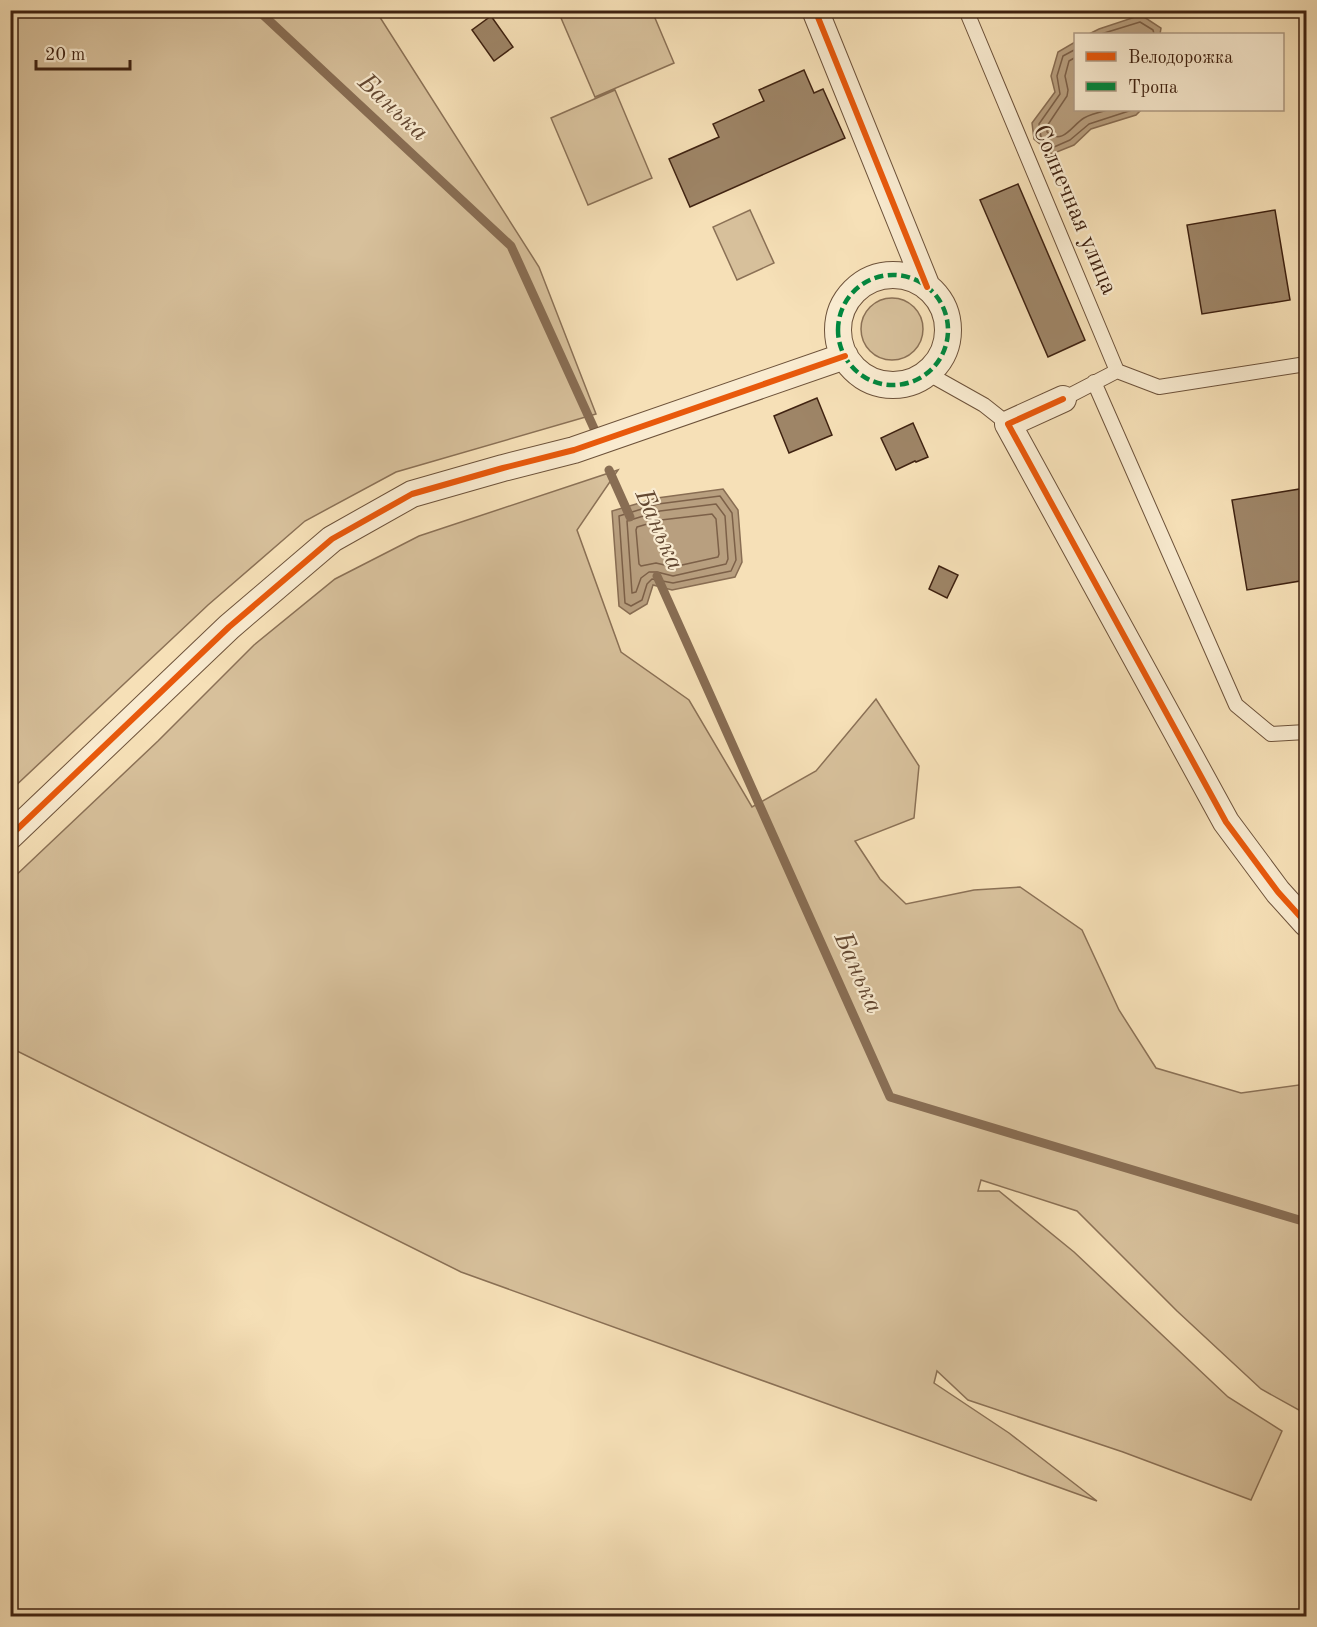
<svg xmlns="http://www.w3.org/2000/svg" width="1317" height="1627" viewBox="0 0 1317 1627" font-family="'Old Standard TT',serif">
<style>
.green{fill:#d7c09b;stroke:#8b7156;stroke-width:1.5}
.water{fill:#b89f7f;stroke:#886d53;stroke-width:1.5}
.lines{fill:none;stroke-linecap:round;stroke-linejoin:round}
.shore{stroke:#7c6048;stroke-width:1.5}
.stream{stroke:#886d53;stroke-width:9}
.building{fill:#9e8567;stroke:#3f2211;stroke-width:1.5}
.lane-casing{stroke:#6d523a;stroke-width:16}
.street-casing{stroke:#6d523a;stroke-width:28}
.lane{stroke:#f9ebd0;stroke-width:14}
.street{stroke:#f9ebd0;stroke-width:26}
.quiet{stroke:#00873e;stroke-width:4.5;stroke-dasharray:9 4.5;stroke-linecap:butt}
.cycleway-casing{stroke:#f9ebd0;stroke-width:10}
.cycleway{stroke:#e8590c;stroke-width:6}
.labels{text-anchor:middle;dominant-baseline:central;stroke-width:4.5;stroke-linejoin:round;paint-order:stroke}
.street-label{font-size:24px;fill:#3f2211;stroke:#f9ebd0}
.water-label{font-size:26px;font-style:italic;fill:#634832;stroke:#f9ebd0}
</style>
<rect width="100%" height="100%" fill="#f6e0b7"/>
<filter id="stains"><feTurbulence type="fractalNoise" baseFrequency=".00333" numOctaves="4"/><feColorMatrix values="0 0 0 0 .2 0 0 0 0 .09 0 0 0 0 .02 0 0 0 .5 -.17"/></filter>
<radialGradient id="worn" r=".72"><stop offset=".6" stop-color="#630" stop-opacity="0"/><stop offset="1" stop-color="#630" stop-opacity=".3"/></radialGradient>
<path class="green" d="M 11,10 L 376,11 L 539,267 L 596,414 L 396,472 L 305,521 L 208,605 L 11,790 Z
M 558,11 L 652,11 L 674,63 L 595,97 Z
M 615,90 L 652,178 L 588,205 L 551,118 Z
M 750,210 L 774,263 L 737,280 L 713,227 Z
M861 329a31 31 0 1 1 62 0a31 31 0 1 1-62 0Z
M 618,470 L 577,530 L 621,652 L 689,700 L 752,807 L 816,771 L 876,699 L 919,766 L 914,818 L 855,841 L 880,879 L 906,904 L 974,890 L 1020,887 L 1082,930 L 1119,1010 L 1156,1068 L 1241,1093 L 1306,1084 L 1306,1414 L 1261,1389 L 1177,1311 L 1077,1211 L 981,1180 L 978,1191 L 999,1191 L 1074,1252 L 1228,1397 L 1282,1431 L 1251,1500 L 1123,1452 L 968,1400 L 937,1371 L 934,1383 L 1009,1433 L 1097,1501 L 461,1272 L 11,1048 L 11,880 L 158,741 L 254,645 L 335,579 L 419,536 Z"/>
<path class="water" d="M 1141,15 L 1161,28 L 1160,34 L 1089,34 L 1099,29 Z
M 1075,42 L 1076,110 L 1141,110 L 1136,115 L 1091,129 L 1074,145 L 1052,154 L 1034,139 L 1032,123 L 1055,92 L 1051,76 L 1058,52 Z
M 723,489 L 738,510 L 742,562 L 735,577 L 672,590 L 653,585 L 647,604 L 630,614 L 619,606 L 612,511 L 657,498 Z"/>
<g class="lines">
<path class="shore" d="M 1101,34 L 1140,22 L 1153,30 L 1154,34
M 1076,49 L 1063,56 L 1057,76 L 1060,94 L 1039,124 L 1041,137 L 1052,146 L 1054,147 L 1070,140 L 1089,124 L 1132,110
M 1076,57 L 1069,61 L 1065,76 L 1068,90 L 1067,96 L 1047,126 L 1047,132 C 1063,146 1072,125 1084,118 C 1091,114 1100,112 1108,110
M 720,496 L 732,513 L 736,560 L 731,571 L 673,583 L 652,579 L 647,584 L 642,600 L 631,606 L 625,603 L 619,516 L 658,504 Z
M 716,504 L 725,516 L 728,559 L 726,564 L 673,576 L 657,572 L 649,572 L 641,578 L 636,592 L 632,593 L 627,521 L 660,511 Z
M 712,514 L 716,519 L 719,554 L 718,557 L 673,567 L 656,563 L 641,566 L 639,564 L 636,530 L 637,527 L 661,520 Z"/>
<path class="stream" d="M 251,10 L 261,13 L 511,246 L 597,435
M 609,470 L 630,517
M 657,576 L 890,1097 L 1306,1222"/>
</g>
<path class="building" d="M 491,16 L 513,47 L 494,61 L 472,30 Z
M 804,70 L 814,93 L 823,89 L 845,138 L 690,207 L 669,159 L 719,137 L 713,124 L 764,101 L 759,90 Z
M 1018,184 L 1085,340 L 1048,357 L 980,200 Z
M 1275,210 L 1290,300 L 1202,314 L 1187,225 Z
M 817,398 L 832,435 L 789,453 L 774,416 Z
M 913,423 L 928,457 L 916,462 L 915,461 L 896,470 L 881,438 Z
M 1306,488 L 1306,580 L 1247,590 L 1232,500 Z
M 939,566 L 958,575 L 947,598 L 929,589 Z"/>
<g class="lines">
<defs>
<path id="lane" d="M 966,10 L 1117,371 L 1063,399
M 1117,371 L 1159,387 L 1306,364
M 927,373 L 984,405 L 1008,424
M 1094,382 L 1236,705 L 1271,734 L 1306,732"/>
<path id="street" d="M 815,10 L 927,287
M838 330a55 55 0 1 1 110 0a55 55 0 1 1-110 0Z
M 1063,399 L 1008,424 L 1226,822 L 1278,892 L 1306,923
M 10,836 L 229,627 L 332,539 L 412,494 L 503,468 L 574,450 L 845,356"/>
</defs>
<use href="#lane" class="lane-casing"/>
<use href="#street" class="street-casing"/>
<use href="#lane" class="lane"/>
<use href="#street" class="street"/>
<path class="quiet" d="M838 330a55 55 0 1 1 110 0a55 55 0 1 1-110 0Z"/>
<defs>
<path id="cycleway" d="M 815,10 L 927,287
M 1063,399 L 1008,424 L 1226,822 L 1278,892 L 1306,923
M 10,836 L 229,627 L 332,539 L 412,494 L 503,468 L 574,450 L 845,356"/>
</defs>
<use href="#cycleway" class="cycleway-casing"/>
<use href="#cycleway" class="cycleway"/>
</g>
<g class="labels">
<g class="street-label">
<text transform="translate(1074 210) rotate(67)">Солнечная улица</text>
</g>
<g class="water-label">
<text transform="translate(393 108) rotate(43)">Банька</text>
<text transform="translate(659 530) rotate(66)">Банька</text>
<text transform="translate(858 973) rotate(66)">Банька</text>
</g>
</g>
<rect width="1317" height="1627" fill="none" stroke="#f6e0b7" stroke-width="36"/>
<rect x="12" y="12" width="1293" height="1603" fill="none" stroke="#3f2211" stroke-width="3"/>
<rect x="18" y="18" width="1281" height="1591" fill="none" stroke="#3f2211" stroke-width="1.5"/>
<rect x="1074" y="33" width="210" height="78" fill="#f9ebd0" stroke="#af9b84" stroke-width="1.5"/>
<rect x="1086" y="52" width="30" height="9" fill="#e8590c" stroke="#af9b84" stroke-width="1.5"/>
<text x="1128" y="63" font-size="18" fill="#3f2211">Велодорожка</text>
<rect x="1086" y="82" width="30" height="9" fill="#00873e" stroke="#af9b84" stroke-width="1.5"/>
<text x="1128" y="93" font-size="18" fill="#3f2211">Тропа</text>
<path d="M36 60v9h94v-9" fill="none" stroke="#3f2211" stroke-width="3"/>
<text x="45" y="60" font-size="18" fill="#3f2211" stroke="#f9ebd0" stroke-width="4.5" paint-order="stroke">20 m</text>
<rect width="100%" height="100%" filter="url(#stains)"/>
<rect width="100%" height="100%" fill="url(#worn)"/>
</svg>
